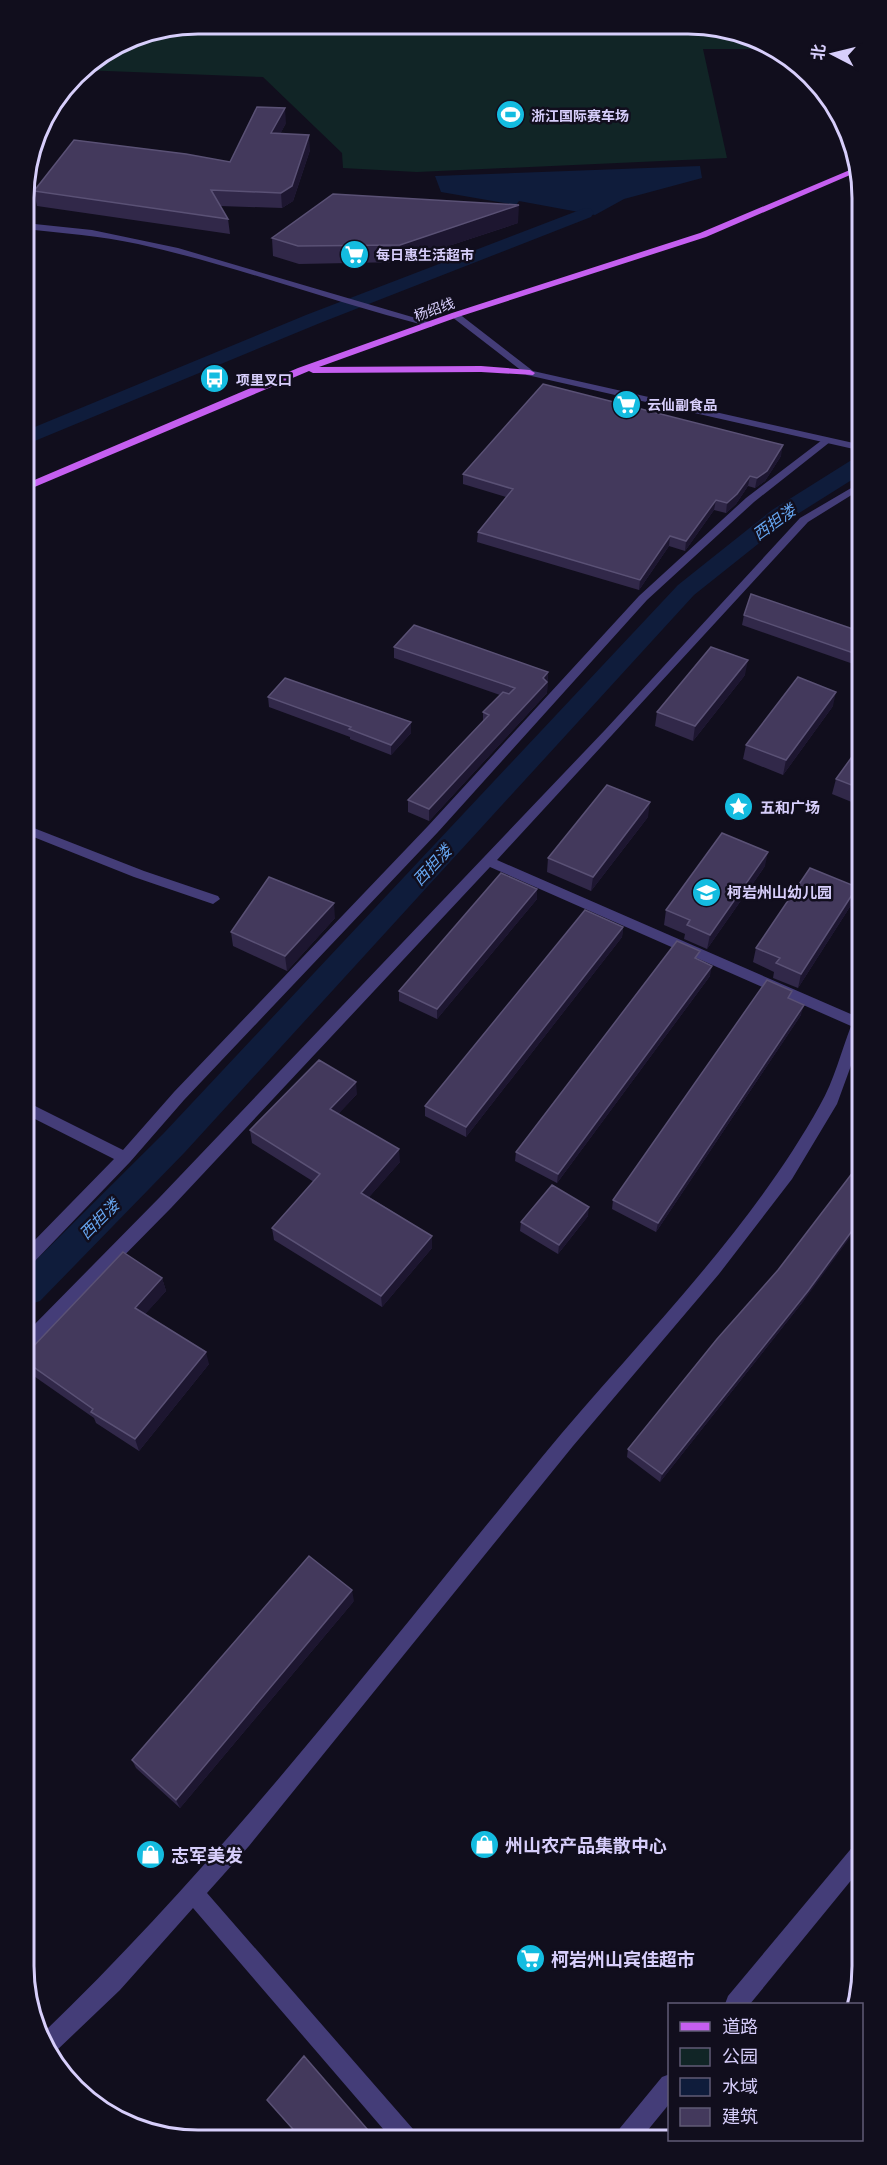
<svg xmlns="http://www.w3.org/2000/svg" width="887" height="2165" viewBox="0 0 887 2165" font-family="'Titillium Web','Noto Sans SC',sans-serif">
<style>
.green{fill:#112526}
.water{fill:#0f1c3b}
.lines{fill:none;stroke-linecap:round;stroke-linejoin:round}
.canal{fill:#0f1c3b;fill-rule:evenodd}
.minor{fill:#443d78;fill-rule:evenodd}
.tertiary{fill:#443d78;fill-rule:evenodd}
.primary{fill:#c55ff0;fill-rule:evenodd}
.wall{fill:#312849}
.shaded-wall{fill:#1d1630}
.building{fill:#43395c;stroke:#5a5175;stroke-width:1.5}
.labels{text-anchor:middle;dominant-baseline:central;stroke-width:5;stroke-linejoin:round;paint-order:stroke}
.far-poi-label{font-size:14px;font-weight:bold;fill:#d7cefb;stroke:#110e1d;text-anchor:start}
.far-street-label{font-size:14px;fill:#d7cefb;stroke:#110e1d}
.poi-label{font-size:15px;font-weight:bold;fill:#d7cefb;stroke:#110e1d;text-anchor:start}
.water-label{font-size:16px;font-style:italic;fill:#66a6f1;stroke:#110e1d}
.near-poi-label{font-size:18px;font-weight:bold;fill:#d7cefb;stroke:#110e1d;text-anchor:start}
.rim{fill:none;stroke:#d7cefb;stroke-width:3}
</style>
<rect width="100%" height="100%" fill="#110e1d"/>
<path class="green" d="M 198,24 L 723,27 L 766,49 L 703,49 L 727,158 L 417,172 L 343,168 L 342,153 L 263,77 L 81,70 L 132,37 Z"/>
<path class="water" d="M 700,166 L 702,178 L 624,199 L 595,215 L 519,201 L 516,205 L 441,192 L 435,176 Z"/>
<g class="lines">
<path class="canal" d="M 585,208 L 591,209 L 594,213 L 591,217 L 320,323 L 25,445 L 25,431 L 306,315 Z
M 858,459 L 858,476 L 788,520 L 694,595 L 185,1152 L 40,1301 L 28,1305 L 28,1268 L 163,1134 L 678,585 L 772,510 L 850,461 Z"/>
<path class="minor" d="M 25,223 L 92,230 L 178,248 L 436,324 L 431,327 C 332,302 237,266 138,244 C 100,236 63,233 25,229 Z
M 826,437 L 831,440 L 830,442 L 754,502 L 647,600 L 438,832 L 184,1100 L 130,1162 L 34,1262 L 28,1264 L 28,1247 L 114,1159 L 27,1115 L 27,1102 L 123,1150 L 174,1092 L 428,826 L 639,596 L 746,498 Z
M 858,484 L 858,491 L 808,522 L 497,860 L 853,1015 L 860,1011 L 860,1041 L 837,1104 L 792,1179 L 719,1274 L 573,1446 L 249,1846 L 207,1893 L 413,2129 L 416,2137 L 390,2137 L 193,1908 L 120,1990 L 55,2052 L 43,2033 C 226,1857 381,1653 542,1457 C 636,1343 748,1235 820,1105 C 834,1081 841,1052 851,1026 L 490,867 L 171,1208 L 34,1347 L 28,1349 L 28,1331 L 159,1198 L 605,730 L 800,518 Z
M 26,825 L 144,871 L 218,896 L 220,899 L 213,904 L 134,877 L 26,834 Z
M 862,1841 L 862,1867 L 750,2004 L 725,2004 L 728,1996 L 855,1844 Z
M 670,2074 L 670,2103 L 643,2136 L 617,2136 L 620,2128 L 662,2077 Z"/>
<path class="tertiary" d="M 452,313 L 458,313 L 533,371 L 858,444 L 858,450 L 527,375 L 452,317 Z"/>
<path class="primary" d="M 857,167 L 857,172 L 706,237 L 458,317 L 319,367 L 481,366 L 530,370 L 535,373 L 533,375 L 481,372 L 313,373 L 309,371 L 25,491 L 25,484 L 298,368 L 452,313 L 700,233 Z"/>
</g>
<path class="wall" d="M 286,123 L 280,134 L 310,150 L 293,201 L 282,208 L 220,206 L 228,219 L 230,234 L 37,206 L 34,191 L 230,162 Z
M 518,223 L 400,262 L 299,264 L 273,256 L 272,238 Z
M 781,456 L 765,481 L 755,488 L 748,486 L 736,504 L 726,513 L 714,510 L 685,551 L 669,546 L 639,590 L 477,542 L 478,532 L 506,497 L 463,484 L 463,474 Z
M 744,615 L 859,631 L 859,666 L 742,625 Z
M 394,647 L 548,672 L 547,693 L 429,821 L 408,812 L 408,800 L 483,721 L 483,712 L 500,695 L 394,658 Z
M 745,675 L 693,741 L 655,726 L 657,712 Z
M 268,697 L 411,722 L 411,733 L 391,755 L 350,739 L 350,737 L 269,707 Z
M 833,706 L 783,775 L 743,759 L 746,745 Z
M 859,747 L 859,805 L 832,794 L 836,779 Z
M 648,817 L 591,891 L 547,872 L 548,858 Z
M 765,866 L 707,949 L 684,939 L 685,934 L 664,925 L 666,910 Z
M 537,889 L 537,899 L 437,1019 L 399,1001 L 399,991 Z
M 853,902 L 798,988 L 773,978 L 774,972 L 753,962 L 756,948 Z
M 335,918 L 287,971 L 233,946 L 231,932 Z
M 623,927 L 622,937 L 466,1137 L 425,1116 L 425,1106 Z
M 699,960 L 710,976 L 557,1183 L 515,1161 L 516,1152 Z
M 790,999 L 801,1015 L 656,1232 L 612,1209 L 613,1200 Z
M 357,1094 L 338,1114 L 400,1162 L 369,1197 L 432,1236 L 432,1248 L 382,1307 L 274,1240 L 272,1228 L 314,1182 L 252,1143 L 250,1130 Z
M 588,1216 L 558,1254 L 520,1231 L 521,1222 Z
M 162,1278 L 166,1291 L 145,1314 L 209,1364 L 139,1451 L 96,1423 L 94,1418 L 28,1372 L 28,1352 Z
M 805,1299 L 660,1482 L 627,1457 L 628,1449 Z
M 354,1601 L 180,1808 L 136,1768 L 132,1760 Z"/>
<path class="shaded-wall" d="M 285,108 L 286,123 L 273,148 L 271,133 Z
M 309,135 L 310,150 L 293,201 L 282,208 L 281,193 Z
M 519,205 L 518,223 L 400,262 L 400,245 Z
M 783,445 L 781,456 L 765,481 L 755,488 L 757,478 Z
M 750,476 L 748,486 L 736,504 L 726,513 L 727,503 Z
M 716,500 L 714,510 L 685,551 L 686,541 Z
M 670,536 L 669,546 L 639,590 L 640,580 Z
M 748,660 L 745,675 L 693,741 L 695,726 Z
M 548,672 L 547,693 L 429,821 L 429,809 Z
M 836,692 L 833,706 L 783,775 L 786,760 Z
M 411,722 L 411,733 L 391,755 L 391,745 Z
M 650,802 L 648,817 L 591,891 L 593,877 Z
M 768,852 L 765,866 L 707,949 L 710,935 Z
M 857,887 L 853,902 L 798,988 L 801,974 Z
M 537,889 L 537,899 L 437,1019 L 437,1009 Z
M 334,903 L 335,918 L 287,971 L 285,956 Z
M 623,927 L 622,937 L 466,1137 L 466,1127 Z
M 712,966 L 710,976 L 557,1183 L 558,1174 Z
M 804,1005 L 801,1015 L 656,1232 L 658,1223 Z
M 356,1082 L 357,1094 L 331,1122 L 330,1109 Z
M 399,1149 L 400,1162 L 362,1205 L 361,1193 Z
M 589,1207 L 588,1216 L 558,1254 L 559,1245 Z
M 860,1220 L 860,1224 L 805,1299 L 660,1482 L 662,1474 Z
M 432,1236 L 432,1248 L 382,1307 L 381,1296 Z
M 162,1278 L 166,1291 L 139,1321 L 135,1308 Z
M 206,1352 L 209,1364 L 139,1451 L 135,1439 Z
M 352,1590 L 354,1601 L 180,1808 L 176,1800 Z"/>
<path class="building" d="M 257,107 L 285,108 L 271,133 L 309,135 L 292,186 L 281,193 L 211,190 L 228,219 L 34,191 L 74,140 L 186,154 L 230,162 Z
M 333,194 L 519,205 L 400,245 L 298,246 L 272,238 Z
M 543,384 L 783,445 L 767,471 L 757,478 L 750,476 L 737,494 L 727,503 L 716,500 L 686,541 L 670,536 L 640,580 L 478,532 L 513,489 L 463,474 Z
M 751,594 L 859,631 L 859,655 L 744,615 Z
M 414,625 L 548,672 L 543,678 L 547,682 L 429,809 L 408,800 L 489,715 L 483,712 L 503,692 L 509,694 L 515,688 L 394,647 Z
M 711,647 L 748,660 L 695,726 L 657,712 Z
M 798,677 L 836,692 L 786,760 L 746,745 Z
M 285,678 L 411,722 L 391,745 L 349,729 L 351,727 L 268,697 Z
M 859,747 L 859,788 L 836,779 Z
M 607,785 L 650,802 L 593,877 L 548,858 Z
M 722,833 L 768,852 L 710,935 L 687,925 L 690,920 L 666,910 Z
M 810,868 L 857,887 L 801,974 L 776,963 L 780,958 L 756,948 Z
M 501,873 L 537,889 L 437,1009 L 399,991 Z
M 269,877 L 334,903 L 285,956 L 231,932 Z
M 585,910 L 623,927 L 466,1127 L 425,1106 Z
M 677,941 L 700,951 L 695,958 L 712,966 L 558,1174 L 516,1152 Z
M 767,980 L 792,991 L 788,998 L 804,1005 L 658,1223 L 613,1200 Z
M 319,1060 L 356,1082 L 330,1109 L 399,1149 L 361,1193 L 432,1236 L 381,1296 L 272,1228 L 320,1174 L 250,1130 Z
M 860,1163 L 860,1220 L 808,1291 L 662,1474 L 628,1449 L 717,1339 L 778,1270 Z
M 552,1185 L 589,1207 L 559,1245 L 521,1222 Z
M 123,1252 L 162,1278 L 135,1308 L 206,1352 L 135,1439 L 91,1412 L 93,1409 L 28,1363 L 28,1352 Z
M 309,1556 L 352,1590 L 176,1800 L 132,1760 Z
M 304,2056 L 374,2137 L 300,2137 L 267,2100 Z"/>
<defs>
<symbol id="stadium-disc" viewBox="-11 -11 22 22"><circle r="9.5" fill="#14bce0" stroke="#110e1d"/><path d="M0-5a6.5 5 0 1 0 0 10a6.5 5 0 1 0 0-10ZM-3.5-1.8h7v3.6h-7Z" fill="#fff"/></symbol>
<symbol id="supermarket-disc" viewBox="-11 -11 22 22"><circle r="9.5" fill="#14bce0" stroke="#110e1d"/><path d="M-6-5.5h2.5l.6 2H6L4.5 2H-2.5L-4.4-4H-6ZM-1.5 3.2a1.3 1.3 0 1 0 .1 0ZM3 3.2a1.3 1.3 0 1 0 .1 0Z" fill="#fff"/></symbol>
<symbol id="bus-disc" viewBox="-11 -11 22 22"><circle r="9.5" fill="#14bce0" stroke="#110e1d"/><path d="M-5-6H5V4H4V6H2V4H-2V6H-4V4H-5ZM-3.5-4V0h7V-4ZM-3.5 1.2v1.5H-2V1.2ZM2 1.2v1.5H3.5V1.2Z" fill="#fff"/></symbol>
<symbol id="sight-disc" viewBox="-11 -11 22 22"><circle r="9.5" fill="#14bce0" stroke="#110e1d"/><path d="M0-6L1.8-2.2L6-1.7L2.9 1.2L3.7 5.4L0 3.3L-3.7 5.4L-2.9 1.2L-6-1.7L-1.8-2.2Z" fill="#fff"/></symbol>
<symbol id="school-disc" viewBox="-11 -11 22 22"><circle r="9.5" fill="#14bce0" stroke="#110e1d"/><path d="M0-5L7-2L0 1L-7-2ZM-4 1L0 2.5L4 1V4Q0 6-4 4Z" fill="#fff"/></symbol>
<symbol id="shop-disc" viewBox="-11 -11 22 22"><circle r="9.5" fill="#14bce0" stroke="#110e1d"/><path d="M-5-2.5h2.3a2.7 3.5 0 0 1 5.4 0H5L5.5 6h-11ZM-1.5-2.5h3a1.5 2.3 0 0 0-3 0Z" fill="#fff"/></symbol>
</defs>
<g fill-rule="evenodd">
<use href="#stadium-disc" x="494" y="98" width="33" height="33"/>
<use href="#supermarket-disc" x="338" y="238" width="33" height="33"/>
<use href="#bus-disc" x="198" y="362" width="33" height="33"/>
<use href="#supermarket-disc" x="610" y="388" width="33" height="33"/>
<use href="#sight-disc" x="722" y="790" width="33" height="33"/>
<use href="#school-disc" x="690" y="876" width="33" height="33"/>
<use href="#shop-disc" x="468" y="1828" width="33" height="33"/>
<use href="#shop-disc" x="134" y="1838" width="33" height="33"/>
<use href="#supermarket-disc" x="514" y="1942" width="33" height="33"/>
</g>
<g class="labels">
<g class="far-poi-label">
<text x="531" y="115">浙江国际赛车场</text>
<text x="376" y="254">每日惠生活超市</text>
<text x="236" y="379">项里叉口</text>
<text x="647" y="404">云仙副食品</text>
</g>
<g class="far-street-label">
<text transform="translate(434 309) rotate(-20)">杨绍线</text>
</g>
<g class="poi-label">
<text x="760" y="807">五和广场</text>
<text x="727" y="892">柯岩州山幼儿园</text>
</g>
<g class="water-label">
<text transform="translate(774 522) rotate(-36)">西担溇</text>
<text transform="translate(432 865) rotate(-47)">西担溇</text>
<text transform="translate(99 1219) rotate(-45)">西担溇</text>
</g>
<g class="near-poi-label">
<text x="505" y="1845">州山农产品集散中心</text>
<text x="171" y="1855">志军美发</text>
<text x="551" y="1959">柯岩州山宾佳超市</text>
</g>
</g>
<path d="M0 0H887V2165H0ZM198 34H688A164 164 0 0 1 852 198V1966A164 164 0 0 1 688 2130H198A164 164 0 0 1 34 1966V198A164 164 0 0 1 198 34Z" fill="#110e1d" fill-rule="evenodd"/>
<path class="rim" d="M198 34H688A164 164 0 0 1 852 198V1966A164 164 0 0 1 688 2130H198A164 164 0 0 1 34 1966V198A164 164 0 0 1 198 34Z"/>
<rect x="668" y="2003" width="195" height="138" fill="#110e1d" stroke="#605b76" stroke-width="1.5"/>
<rect x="680" y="2022" width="30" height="9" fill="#c55ff0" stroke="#605b76" stroke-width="1.5"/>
<text x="722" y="2033" font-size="18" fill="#d7cefb">道路</text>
<rect x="680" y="2048" width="30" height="18" fill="#112526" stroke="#605b76" stroke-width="1.5"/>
<text x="722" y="2063" font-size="18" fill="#d7cefb">公园</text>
<rect x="680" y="2078" width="30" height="18" fill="#0f1c3b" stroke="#605b76" stroke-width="1.5"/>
<text x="722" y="2093" font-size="18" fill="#d7cefb">水域</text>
<rect x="680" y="2108" width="30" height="18" fill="#43395c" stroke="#605b76" stroke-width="1.5"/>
<text x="722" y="2123" font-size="18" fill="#d7cefb">建筑</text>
<g transform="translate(833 54) rotate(277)" stroke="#110e1d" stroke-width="4.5" paint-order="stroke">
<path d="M0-4.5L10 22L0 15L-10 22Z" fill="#d7cefb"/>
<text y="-9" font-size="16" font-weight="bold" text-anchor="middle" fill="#d7cefb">北</text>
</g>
</svg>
